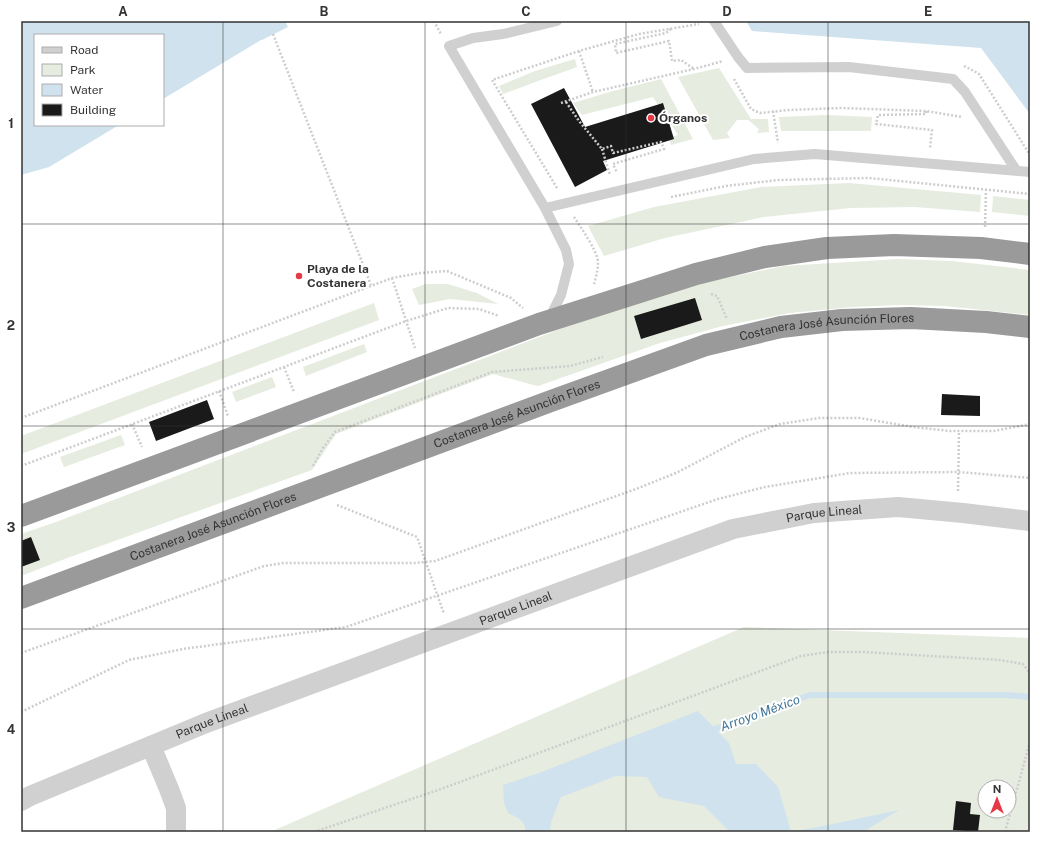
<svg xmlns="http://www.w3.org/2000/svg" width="1051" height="853" viewBox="0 0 1051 853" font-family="'Public Sans',sans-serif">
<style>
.green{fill:#e6ecdf;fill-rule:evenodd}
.water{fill:#cfe2ee}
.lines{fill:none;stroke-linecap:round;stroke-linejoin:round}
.stream{stroke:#cfe2ee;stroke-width:6}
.building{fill:#1a1a1a}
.path{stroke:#cdcdcd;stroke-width:2.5;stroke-dasharray:2 2;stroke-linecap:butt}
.lane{stroke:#d0d0d0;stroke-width:10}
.street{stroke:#d0d0d0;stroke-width:20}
.highway{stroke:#9a9a9a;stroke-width:22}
.grid{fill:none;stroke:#333;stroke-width:1;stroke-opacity:0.55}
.poi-dot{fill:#e63946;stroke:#fff;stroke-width:1.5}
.labels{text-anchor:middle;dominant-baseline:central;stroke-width:4;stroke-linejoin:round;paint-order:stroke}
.poi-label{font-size:12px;font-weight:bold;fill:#333;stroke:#fff;text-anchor:start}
.street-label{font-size:12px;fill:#333;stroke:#fff}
.water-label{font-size:13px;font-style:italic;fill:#3f7597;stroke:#fff}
.neatline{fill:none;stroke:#333;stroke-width:1.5}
.grid-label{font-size:13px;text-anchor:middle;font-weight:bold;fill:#333}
</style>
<rect width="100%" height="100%" fill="#fff"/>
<path class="green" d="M 575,59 L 577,67 L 538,81 L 503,94 L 499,86 L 535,71 Z
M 719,68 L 751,119 L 768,119 L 769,132 L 757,133 L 759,129 L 748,120 L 737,120 L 727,133 L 730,138 L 713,140 L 678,77 Z
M 661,79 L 693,139 L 671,145 L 669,138 L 678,135 L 653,97 L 582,115 L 573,103 L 613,91 Z
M 826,115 L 872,117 L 871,131 L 781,131 L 779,117 Z
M 849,183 L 981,195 L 980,212 L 915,207 L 850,208 L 764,217 L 665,238 L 604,256 L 588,226 L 654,207 L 761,187 Z
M 993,196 L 1030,200 L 1030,216 L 992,212 Z
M 898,259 L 952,261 L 1030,270 L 1030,315 L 945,306 L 900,305 L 853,307 L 790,313 L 723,326 L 660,343 L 541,385 L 537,386 L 493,374 L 336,434 L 312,470 L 70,557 L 21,576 L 21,534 L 56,522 L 563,328 L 645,300 L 706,282 L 784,266 Z
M 426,284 L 448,284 L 477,293 L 498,304 L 450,299 L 419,305 L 412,289 Z
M 374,303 L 379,320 L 21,454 L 21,436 Z
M 364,344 L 367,352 L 306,376 L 303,367 Z
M 272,377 L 276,387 L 236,402 L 232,392 Z
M 121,435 L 125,445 L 64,467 L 60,457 Z
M 744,627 L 1030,638 L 1030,832 L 270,832 ZM 985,787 L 1009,787 L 1009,811 L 985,811 Z"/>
<path class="water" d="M 21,21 L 285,21 L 288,27 L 262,40 L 261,40 L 163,99 L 163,35 L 35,35 L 35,125 L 119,125 L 49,167 L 21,175 Z
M 746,21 L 1030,21 L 1030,114 L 981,48 L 752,31 Z
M 698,711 L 729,743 L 736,764 L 756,764 L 778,787 L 791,832 L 828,825 L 899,810 L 863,832 L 730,832 L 704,806 L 659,797 L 647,777 L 616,776 L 561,797 L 551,822 L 550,832 L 525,832 C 527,821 517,817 508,813 L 504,803 L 503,785 L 539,773 Z"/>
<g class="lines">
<path class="stream" d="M 709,731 L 810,695 L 1006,695 L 1030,697"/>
</g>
<path class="building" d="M 564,88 L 585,127 L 663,103 L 674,139 L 603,161 L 607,170 L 575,187 L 531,104 Z
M 695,298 L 702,320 L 641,339 L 634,316 Z
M 942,394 L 980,396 L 980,416 L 941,415 Z
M 207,400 L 214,419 L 156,441 L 149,422 Z
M 31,537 L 40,560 L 21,567 L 21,541 Z
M 956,801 L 971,803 L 970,814 L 980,815 L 978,832 L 953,830 Z"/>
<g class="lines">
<path class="path" d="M 434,21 L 441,34
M 671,29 L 666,33 L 615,44 L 616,53 L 669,41 L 672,61 L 681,60 L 694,69
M 273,34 L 371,285
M 579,51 L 593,92
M 964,66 L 972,70 L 979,74 L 1030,155
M 734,79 L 751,109 L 760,113 L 789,110 L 841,108 L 926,111 L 962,117
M 566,102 L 579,121 L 602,149 L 611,146 L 613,153 L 661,142 L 664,149 L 613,164 L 617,173
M 561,103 L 593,92 L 694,69 L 723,61
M 773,111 L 778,143
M 926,111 L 926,114 L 878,115 L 876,124 L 932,130 L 930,148
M 602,149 L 610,175
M 557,188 L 492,80 L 579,51 L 639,34 L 699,24
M 671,197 L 726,186 L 778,180 L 869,178 L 1030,194
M 574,217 C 580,226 598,252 598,262 C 598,270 596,277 594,284
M 985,227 L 986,190
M 392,278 L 415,348
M 711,294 L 717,296 L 727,319
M 284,367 L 294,392
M 219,391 L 228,416
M 21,418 L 392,278 L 420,273 L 447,271 L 511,298 L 523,308
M 132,424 L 142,447
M 21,466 L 406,321 L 448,308 L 479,309 L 499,316
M 313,466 L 323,448 L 335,432 L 492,372 L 570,366 L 603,357
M 958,491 L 959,431
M 337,505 L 417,537 L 444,614
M 21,653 L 264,566 L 284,563 L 415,563 L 435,561 L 636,489 L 676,473 L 745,437 L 780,424 L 819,418 L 860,418 L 913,427 L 950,431 L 994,431 L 1030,424
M 21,712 L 129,660 L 183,649 L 346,627 L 718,499 L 765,487 L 850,473 L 958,472 L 1030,478
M 314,832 L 441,789 L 801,656 L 828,652 L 863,652 L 1000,660 L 1023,664 L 1030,673
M 1005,832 L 1030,742"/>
<path class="lane" d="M 714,21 L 738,57 L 747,68 L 849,67 L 953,79 L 965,92 L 1016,170
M 545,208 L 754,159 L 815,154 L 1030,172
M 549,319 L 561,295 L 569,264 L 566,250 L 545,208 L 449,46 L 473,38 L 503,34 L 557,21"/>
<g class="street">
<path d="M 151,746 L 169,789 L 176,808 L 176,832"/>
<path id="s1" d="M 21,801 L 30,796 L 206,723 L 525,605 L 733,529 L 814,513 L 898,507 L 963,513 L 1030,521"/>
</g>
<g class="highway">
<path d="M 21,516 L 539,324 L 696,274 L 765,257 L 827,248 L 894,245 L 981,248 L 1030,254"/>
<path id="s2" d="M 21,598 L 551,401 L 706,345 L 781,327 L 842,320 L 911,318 L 986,322 L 1030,327"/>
</g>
</g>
<path class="grid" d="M 223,21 L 223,832M 425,21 L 425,832M 626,21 L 626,832M 828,21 L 828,832M 21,224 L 1030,224M 21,426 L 1030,426M 21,629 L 1030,629"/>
<g class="poi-dot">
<circle cx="651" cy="118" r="4"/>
<circle cx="299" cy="276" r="4"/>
</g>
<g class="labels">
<g class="poi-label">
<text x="659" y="118">Órganos</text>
<text x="307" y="269">Playa de la<tspan x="307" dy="14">Costanera</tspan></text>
</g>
<g class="street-label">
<text stroke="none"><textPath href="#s2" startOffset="853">Costanera José Asunción Flores</textPath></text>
<text stroke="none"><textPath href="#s2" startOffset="529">Costanera José Asunción Flores</textPath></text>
<text stroke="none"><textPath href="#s1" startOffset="855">Parque Lineal</textPath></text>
<text stroke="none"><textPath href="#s2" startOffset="205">Costanera José Asunción Flores</textPath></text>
<text stroke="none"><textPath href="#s1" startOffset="531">Parque Lineal</textPath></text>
<text stroke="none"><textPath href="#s1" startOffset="207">Parque Lineal</textPath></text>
</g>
<g class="water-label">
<text transform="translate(760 713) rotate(-20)">Arroyo México</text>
</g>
</g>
<rect width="1051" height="853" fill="none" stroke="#ffffff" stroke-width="44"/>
<rect x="34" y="34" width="130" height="92" fill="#ffffff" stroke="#adadad"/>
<rect x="42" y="47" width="20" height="6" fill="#d0d0d0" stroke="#adadad"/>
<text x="70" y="54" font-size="12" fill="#333333">Road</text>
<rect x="42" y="64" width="20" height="12" fill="#e6ecdf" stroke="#adadad"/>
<text x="70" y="74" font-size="12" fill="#333333">Park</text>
<rect x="42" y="84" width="20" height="12" fill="#cfe2ee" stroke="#adadad"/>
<text x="70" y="94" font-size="12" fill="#333333">Water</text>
<rect x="42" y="104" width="20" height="12" fill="#1a1a1a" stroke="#adadad"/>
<text x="70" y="114" font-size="12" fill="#333333">Building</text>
<g transform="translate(997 799)"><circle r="19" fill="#ffffff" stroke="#adadad"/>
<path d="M0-3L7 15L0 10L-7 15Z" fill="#e63946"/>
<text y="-6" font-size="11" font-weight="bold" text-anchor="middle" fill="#333333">N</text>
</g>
<rect x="22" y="22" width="1007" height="809" class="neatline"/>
<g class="grid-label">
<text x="123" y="16">A</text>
<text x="324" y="16">B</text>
<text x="526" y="16">C</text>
<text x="727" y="16">D</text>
<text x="928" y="16">E</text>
<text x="11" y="128">1</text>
<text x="11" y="330">2</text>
<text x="11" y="532">3</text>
<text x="11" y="734">4</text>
</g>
</svg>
